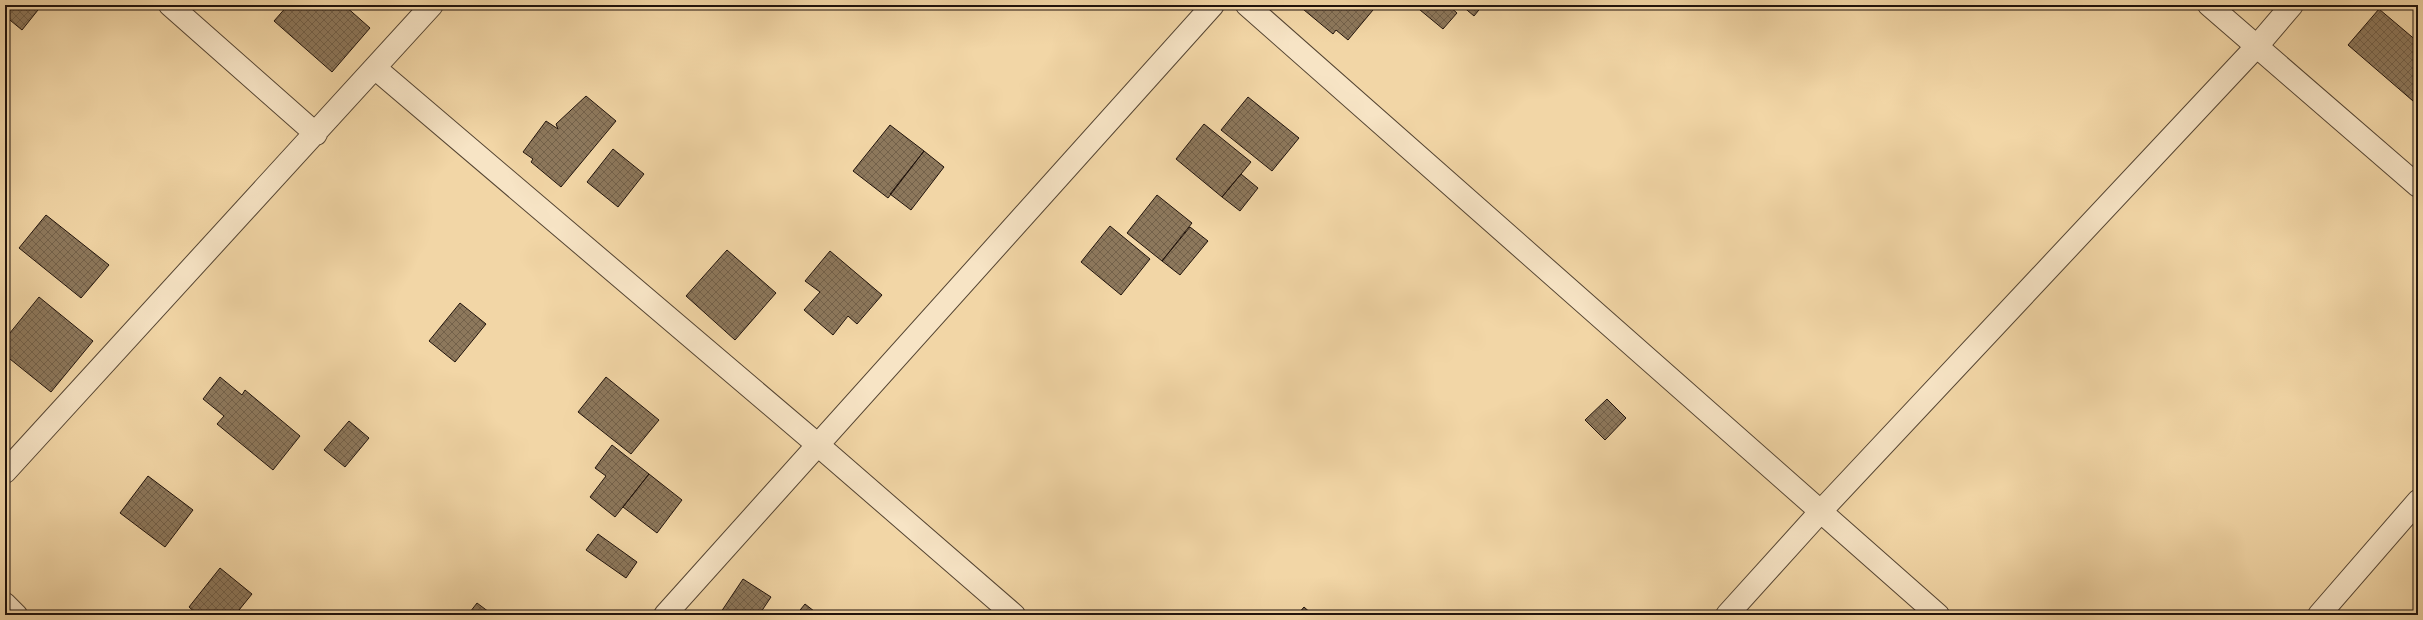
<svg xmlns="http://www.w3.org/2000/svg" width="2423" height="620" viewBox="0 0 2423 620" font-family="'Gentium Book Plus',serif">
<style>
.building{fill:url(#building-cross-hatch);stroke:#20130c}
.lines{fill:none;stroke-linecap:round;stroke-linejoin:round}
.minor-casing{stroke:#544432;stroke-width:24}
.tertiary-casing{stroke:#544432;stroke-width:24}
.minor{stroke:#f7e4c5;stroke-width:22}
.tertiary{stroke:#f7e4c5;stroke-width:22}
</style>
<defs>
<pattern id="building-cross-hatch" width="8" height="8" patternUnits="userSpaceOnUse"><rect width="8" height="8" fill="#8d785c"/><path d="M0 0l8 8M0 8l8-8" fill="none" stroke="#73614a"/></pattern>
</defs>
<rect width="100%" height="100%" fill="#f2d6a6"/>
<filter id="stains"><feTurbulence type="fractalNoise" baseFrequency=".005" numOctaves="4"/><feColorMatrix values="0 0 0 0 .2 0 0 0 0 .09 0 0 0 0 .02 0 0 0 .5 -.17"/></filter>
<radialGradient id="worn" r=".72"><stop offset=".6" stop-color="#630" stop-opacity="0"/><stop offset="1" stop-color="#630" stop-opacity=".3"/></radialGradient>
<path class="building" d="M 5,5 L 42,5 L 22,30 L 5,16 Z
M 288,5 L 344,5 L 370,28 L 332,72 L 274,21 Z
M 1298,5 L 1367,5 L 1373,10 L 1348,40 L 1336,30 L 1333,34 Z
M 1414,5 L 1448,5 L 1457,13 L 1443,29 Z
M 1461,5 L 1483,5 L 1474,16 Z
M 2379,9 L 2418,42 L 2418,95 L 2413,101 L 2348,45 Z
M 586,96 L 616,121 L 561,187 L 531,162 L 533,159 L 523,152 L 546,121 L 558,129 L 556,124 Z
M 1248,97 L 1299,138 L 1272,171 L 1221,130 Z
M 1204,124 L 1251,162 L 1222,197 L 1176,159 Z
M 890,125 L 924,151 L 888,198 L 853,171 Z
M 613,149 L 644,174 L 618,207 L 587,182 Z
M 924,151 L 944,167 L 911,210 L 890,194 Z
M 1241,174 L 1258,188 L 1240,211 L 1222,197 Z
M 1157,195 L 1192,223 L 1162,261 L 1127,233 Z
M 46,215 L 109,265 L 81,298 L 19,248 Z
M 1110,226 L 1150,259 L 1121,295 L 1081,262 Z
M 1190,227 L 1208,241 L 1180,275 L 1162,261 Z
M 727,250 L 776,293 L 735,340 L 686,296 Z
M 830,251 L 882,295 L 857,324 L 848,316 L 833,335 L 804,310 L 820,292 L 805,281 Z
M 39,297 L 93,341 L 51,392 L 5,355 L 5,339 Z
M 460,303 L 486,324 L 455,362 L 429,341 Z
M 220,377 L 242,395 L 245,390 L 300,436 L 273,470 L 217,424 L 224,416 L 203,399 Z
M 606,377 L 659,420 L 631,454 L 578,412 Z
M 1607,399 L 1626,418 L 1605,440 L 1585,420 Z
M 349,421 L 369,438 L 345,467 L 324,450 Z
M 612,445 L 649,474 L 615,517 L 590,497 L 606,476 L 595,468 Z
M 649,474 L 682,500 L 657,533 L 623,507 Z
M 148,476 L 193,510 L 165,547 L 120,513 Z
M 598,534 L 637,562 L 626,578 L 586,550 Z
M 220,568 L 252,594 L 235,615 L 198,615 L 189,607 Z
M 743,579 L 771,597 L 759,615 L 719,615 Z
M 477,603 L 493,615 L 474,615 L 470,612 Z
M 805,604 L 819,615 L 796,615 Z
M 1304,607 L 1313,615 L 1297,615 Z"/>
<g class="lines">
<defs>
<path id="minor" d="M 170,5 L 316,134
M 1247,5 L 1938,615
M 2209,5 L 2418,186
M 375,68 L 818,445 L 1014,615
M 5,472 L 432,5
M 5,604 L 16,615
M 1727,615 L 1821,511 L 2257,46 L 2292,5
M 2319,615 L 2418,501"/>
<path id="tertiary" d="M 665,615 L 1213,5"/>
</defs>
<use href="#minor" class="minor-casing"/>
<use href="#tertiary" class="tertiary-casing"/>
<use href="#minor" class="minor"/>
<use href="#tertiary" class="tertiary"/>
</g>
<rect width="2423" height="620" fill="none" stroke="#f2d6a6" stroke-width="20"/>
<rect x="6" y="6" width="2411" height="608" fill="none" stroke="#20130c" stroke-width="2"/>
<rect x="10" y="10" width="2403" height="600" fill="none" stroke="#20130c"/>
<rect width="100%" height="100%" filter="url(#stains)"/>
<rect width="100%" height="100%" fill="url(#worn)"/>
</svg>
